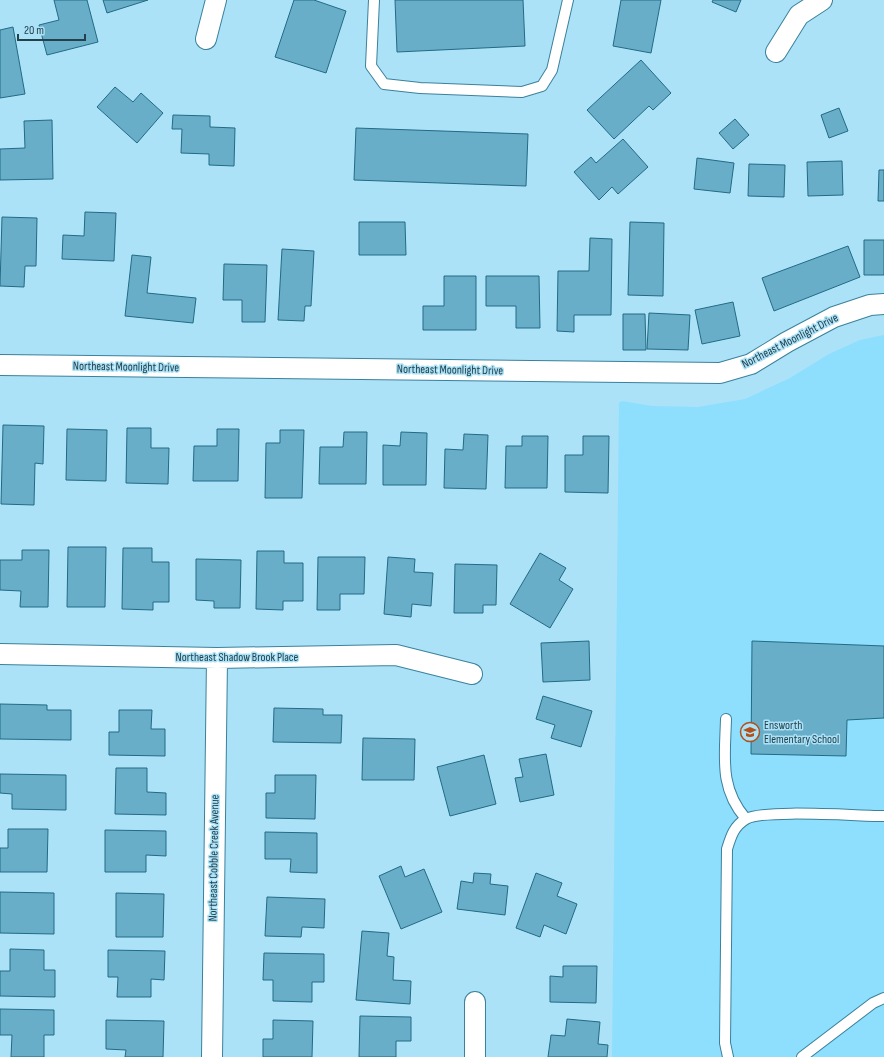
<svg xmlns="http://www.w3.org/2000/svg" width="884" height="1057" viewBox="0 0 884 1057" font-family="'Sofia Sans Condensed',sans-serif">
<style>
.built{fill:#8edefe}
.building{fill:#69aec9;stroke:#226b83}
.lines{fill:none;stroke-linecap:round;stroke-linejoin:round}
.service-casing{stroke:#3b819b;stroke-width:12}
.minor-casing{stroke:#3b819b;stroke-width:22}
.service{stroke:#fff;stroke-width:10}
.minor{stroke:#fff;stroke-width:20}
.labels{text-anchor:middle;dominant-baseline:central;stroke-width:3;stroke-linejoin:round;paint-order:stroke}
.street-label{font-size:12px;fill:#23404b;stroke:#abe2f8}
.poi-label{font-size:12px;fill:#23404b;stroke:#abe2f8;text-anchor:start}
</style>
<rect width="100%" height="100%" fill="#abe2f8"/>
<path class="built" d="M 884,335 L 884,1057 L 612,1057 L 619,403 L 622,401 L 652,406 L 698,407 L 745,399 L 790,378 L 829,354 L 860,340 Z"/>
<path class="building" d="M 54,0 L 87,0 L 98,42 L 47,55 L 39,25 L 59,20 Z
M 103,0 L 148,0 L 107,13 Z
M 294,0 L 314,0 L 346,11 L 326,73 L 275,57 Z
M 395,0 L 523,0 L 525,46 L 397,52 Z
M 621,0 L 661,0 L 651,53 L 613,46 Z
M 713,0 L 741,0 L 736,12 L 712,2 Z
M 13,27 L 25,94 L 0,98 L 0,30 Z
M 641,60 L 671,93 L 653,110 L 649,106 L 614,139 L 587,110 Z
M 115,87 L 133,102 L 141,93 L 163,113 L 137,143 L 97,107 Z
M 839,108 L 848,131 L 829,138 L 821,115 Z
M 173,115 L 210,116 L 210,127 L 235,128 L 234,166 L 209,165 L 209,154 L 181,153 L 182,129 L 172,129 Z
M 735,119 L 749,135 L 733,149 L 719,133 Z
M 52,120 L 53,179 L 0,180 L 0,149 L 25,148 L 24,121 Z
M 356,128 L 528,134 L 526,186 L 354,180 Z
M 623,139 L 648,167 L 618,194 L 612,187 L 599,200 L 574,172 L 591,157 L 596,163 Z
M 697,158 L 734,163 L 730,193 L 694,189 Z
M 842,161 L 843,195 L 808,196 L 807,162 Z
M 749,164 L 785,165 L 784,197 L 748,196 Z
M 879,170 L 884,170 L 884,201 L 878,201 Z
M 85,212 L 116,213 L 114,261 L 62,259 L 63,235 L 84,236 Z
M 2,217 L 37,218 L 36,266 L 25,266 L 24,287 L 0,286 Z
M 359,222 L 405,222 L 406,255 L 359,255 Z
M 630,222 L 664,223 L 663,296 L 628,295 Z
M 590,238 L 612,239 L 611,315 L 574,315 L 574,332 L 557,331 L 558,271 L 589,271 Z
M 864,240 L 884,240 L 884,275 L 864,275 Z
M 848,246 L 860,277 L 774,311 L 762,278 Z
M 282,249 L 314,251 L 311,306 L 305,306 L 304,321 L 278,320 Z
M 132,255 L 151,257 L 147,293 L 196,298 L 193,323 L 125,316 Z
M 224,264 L 267,265 L 265,322 L 242,322 L 242,300 L 223,300 Z
M 444,276 L 476,276 L 476,330 L 423,330 L 423,306 L 444,306 Z
M 486,276 L 539,276 L 540,328 L 516,328 L 516,306 L 486,306 Z
M 733,302 L 740,336 L 702,344 L 695,310 Z
M 649,313 L 690,315 L 688,350 L 647,349 Z
M 623,314 L 645,314 L 646,350 L 623,350 Z
M 3,425 L 44,426 L 43,464 L 35,463 L 34,505 L 1,504 Z
M 127,428 L 151,428 L 151,448 L 169,448 L 168,484 L 126,483 Z
M 67,429 L 107,430 L 106,481 L 66,480 Z
M 217,429 L 239,429 L 238,481 L 193,481 L 194,446 L 217,446 Z
M 280,430 L 304,430 L 302,498 L 265,498 L 266,443 L 280,443 Z
M 344,432 L 367,432 L 366,484 L 319,484 L 320,447 L 343,447 Z
M 401,432 L 427,433 L 426,485 L 383,485 L 383,445 L 400,446 Z
M 464,434 L 488,435 L 486,489 L 444,488 L 445,449 L 463,450 Z
M 522,436 L 548,436 L 547,488 L 505,488 L 506,446 L 522,446 Z
M 583,436 L 609,436 L 608,493 L 565,492 L 565,455 L 583,455 Z
M 68,547 L 106,547 L 105,607 L 67,607 Z
M 123,548 L 152,548 L 152,562 L 169,562 L 169,602 L 153,602 L 153,610 L 122,609 Z
M 22,550 L 49,550 L 48,607 L 20,607 L 21,591 L 0,590 L 0,560 L 22,560 Z
M 257,551 L 284,551 L 284,563 L 303,563 L 303,601 L 283,601 L 283,610 L 256,609 Z
M 540,553 L 566,568 L 559,580 L 573,589 L 550,628 L 510,604 Z
M 318,557 L 365,557 L 364,594 L 340,594 L 340,610 L 317,610 Z
M 388,557 L 415,559 L 414,572 L 433,573 L 431,606 L 412,604 L 411,617 L 384,614 Z
M 196,559 L 241,560 L 240,608 L 214,608 L 214,601 L 196,600 Z
M 455,564 L 497,565 L 496,605 L 483,605 L 483,613 L 454,613 Z
M 589,641 L 590,680 L 543,682 L 541,643 Z
M 752,641 L 884,646 L 884,718 L 847,720 L 846,756 L 751,754 Z
M 543,696 L 592,711 L 581,747 L 551,738 L 555,725 L 536,719 Z
M 0,704 L 47,705 L 47,710 L 71,710 L 71,740 L 0,739 Z
M 274,708 L 323,709 L 323,715 L 342,715 L 341,743 L 273,742 Z
M 119,710 L 152,710 L 151,729 L 165,729 L 165,756 L 109,755 L 109,732 L 119,732 Z
M 363,738 L 415,739 L 414,780 L 362,780 Z
M 546,754 L 554,795 L 520,802 L 515,778 L 523,777 L 519,759 Z
M 484,755 L 496,804 L 450,816 L 437,767 Z
M 116,768 L 147,768 L 147,792 L 166,793 L 166,815 L 115,814 Z
M 0,774 L 66,775 L 66,810 L 12,809 L 12,794 L 0,793 Z
M 275,775 L 316,775 L 315,819 L 266,818 L 266,793 L 275,793 Z
M 8,829 L 48,829 L 47,872 L 0,872 L 0,848 L 8,848 Z
M 105,830 L 166,831 L 166,856 L 146,855 L 146,872 L 105,872 Z
M 265,832 L 317,833 L 317,873 L 290,872 L 291,859 L 265,859 Z
M 401,866 L 405,877 L 424,869 L 442,912 L 401,929 L 379,876 Z
M 474,873 L 491,874 L 490,884 L 508,886 L 505,915 L 457,909 L 461,881 L 473,883 Z
M 536,873 L 562,883 L 557,896 L 577,904 L 566,934 L 544,925 L 540,937 L 516,928 Z
M 0,892 L 54,893 L 54,934 L 0,933 Z
M 116,893 L 164,894 L 163,937 L 116,937 Z
M 267,897 L 325,899 L 324,928 L 302,927 L 301,937 L 265,936 Z
M 362,931 L 389,933 L 387,956 L 394,957 L 393,980 L 411,981 L 410,1004 L 356,1000 Z
M 10,949 L 44,950 L 44,970 L 55,970 L 55,997 L 0,996 L 0,971 L 10,971 Z
M 108,950 L 165,951 L 164,980 L 151,979 L 151,997 L 117,997 L 118,977 L 108,977 Z
M 264,953 L 324,954 L 324,982 L 312,982 L 312,1002 L 273,1001 L 273,980 L 263,980 Z
M 563,966 L 597,966 L 596,1003 L 550,1002 L 550,976 L 563,977 Z
M 0,1009 L 54,1010 L 54,1035 L 44,1035 L 44,1057 L 11,1057 L 12,1035 L 0,1035 Z
M 360,1016 L 411,1017 L 411,1041 L 396,1041 L 396,1057 L 359,1057 Z
M 567,1019 L 600,1022 L 598,1044 L 608,1045 L 607,1057 L 548,1057 L 551,1035 L 565,1036 Z
M 106,1020 L 164,1021 L 163,1057 L 125,1057 L 126,1050 L 106,1049 Z
M 273,1020 L 313,1021 L 312,1057 L 263,1057 L 263,1039 L 273,1039 Z"/>
<g class="lines">
<defs>
<path id="service" d="M 374,0 L 371,66 L 384,84 L 420,88 L 522,92 L 542,86 L 552,70 L 568,0
M 726,719 C 725,757 719,788 746,819
M 728,1057 L 725,1043 L 727,849 C 731,836 734,826 746,819 C 763,809 858,816 884,816
M 802,1057 L 873,1003 L 884,998"/>
<path id="minor" d="M 206,39 L 216,0
M 776,52 L 799,15 L 822,0
M 0,365 L 720,373 L 751,364 L 787,342 L 834,317 L 870,305 L 884,304
M 0,654 L 217,658 L 396,655 L 472,674
M 212,1057 L 217,658
M 475,1057 L 475,1002"/>
</defs>
<use href="#service" class="service-casing"/>
<use href="#minor" class="minor-casing"/>
<use href="#service" class="service"/>
<use href="#minor" class="minor"/>
</g>
<defs>
<symbol id="school-ring" viewBox="-11 -11 22 22"><circle r="9.5" fill="#abe2f8" stroke="#b35019" stroke-width="1.5"/><path d="M0-5L7-2L0 1L-7-2ZM-4 1L0 2.5L4 1V4Q0 6-4 4Z" fill="#b35019"/></symbol>
</defs>
<g fill-rule="evenodd">
<use href="#school-ring" x="739" y="721" width="22" height="22"/>
</g>
<g class="labels">
<g class="street-label">
<text transform="translate(790 341) rotate(-27)">Northeast Moonlight Drive</text>
<text transform="translate(126 367) rotate(1)">Northeast Moonlight Drive</text>
<text transform="translate(450 370) rotate(1)">Northeast Moonlight Drive</text>
<text x="237" y="657">Northeast Shadow Brook Place</text>
<text transform="translate(214 858) rotate(-89)">Northeast Cobble Creek Avenue</text>
</g>
<g class="poi-label">
<text x="764" y="725">Ensworth<tspan x="764" dy="14">Elementary School</tspan></text>
</g>
</g>
<path d="M18 34v6h67v-6" fill="none" stroke="#23404b" stroke-width="2"/>
<text x="24" y="34" font-size="12" fill="#23404b" stroke="#abe2f8" stroke-width="3" paint-order="stroke">20 m</text>
</svg>
